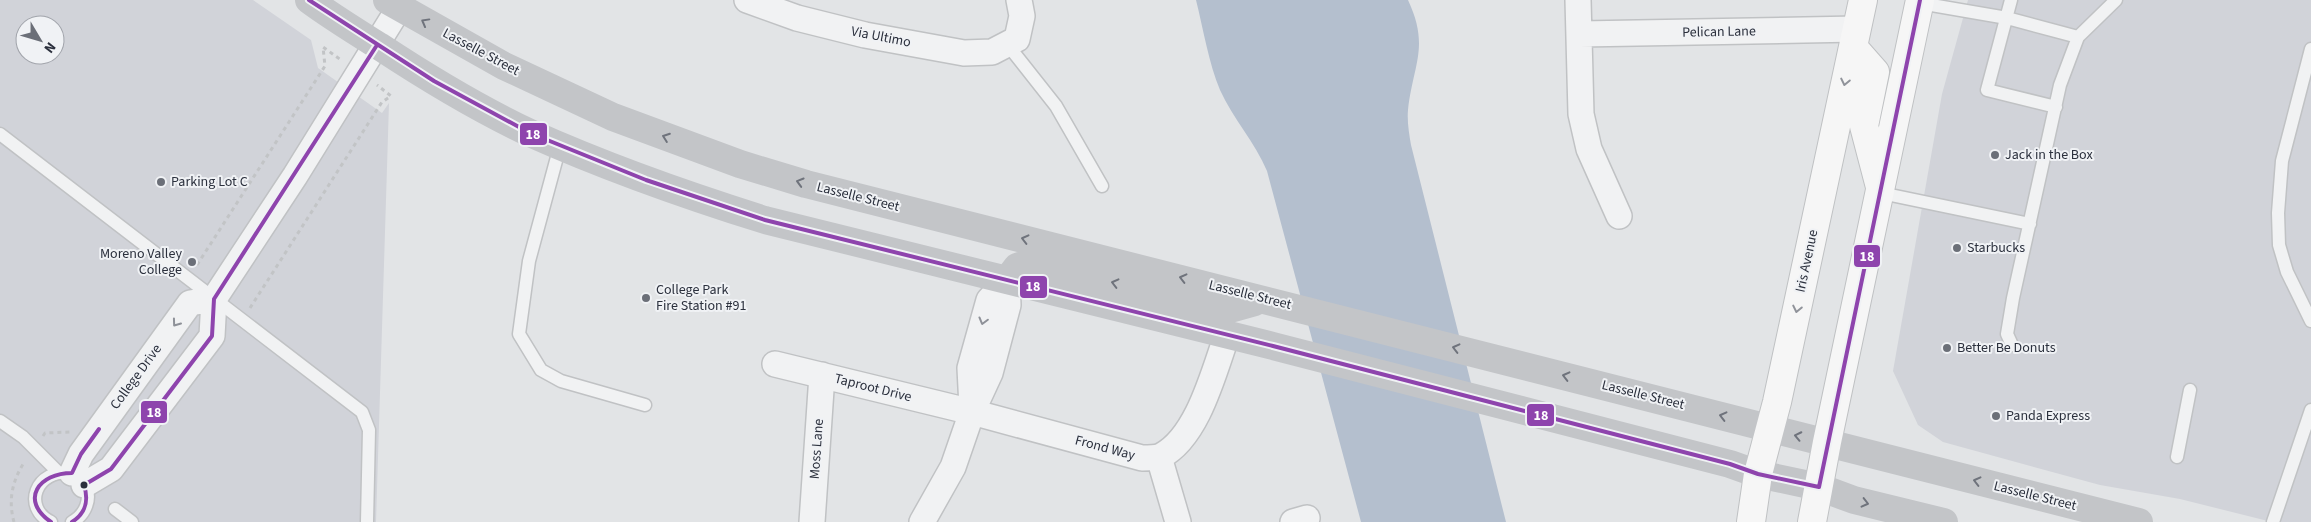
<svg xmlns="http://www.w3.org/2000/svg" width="2311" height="522" viewBox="0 0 2311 522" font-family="'Source Sans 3',sans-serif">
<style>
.built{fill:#d1d3d9;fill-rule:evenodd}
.water{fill:#b4bfce}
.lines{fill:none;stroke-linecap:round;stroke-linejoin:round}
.service-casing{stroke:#c0c2c4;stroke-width:15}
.minor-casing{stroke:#c0c2c4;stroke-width:28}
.primary-casing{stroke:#bfc1c3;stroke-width:30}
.path{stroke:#c2c4c6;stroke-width:3;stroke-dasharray:4 4;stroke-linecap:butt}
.service{stroke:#f1f2f3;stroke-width:12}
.minor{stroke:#f1f2f3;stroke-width:25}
.secondary{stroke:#c3c5c8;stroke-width:28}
.primary{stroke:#f6f6f6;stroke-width:28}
.bus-1-casing{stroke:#f0f2f5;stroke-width:8}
.bus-1{stroke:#8e44ad;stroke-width:4}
.oneway{stroke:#6f737c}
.oneway2{stroke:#90939a}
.oneway3{stroke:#8e9198}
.poi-dot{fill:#6b6f78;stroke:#f0f2f5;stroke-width:2}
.bus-dot{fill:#2b303d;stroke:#f0f2f5;stroke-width:2}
.labels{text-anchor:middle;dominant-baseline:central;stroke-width:4;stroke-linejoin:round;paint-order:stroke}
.street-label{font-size:14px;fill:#2b303d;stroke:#f0f2f5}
.poi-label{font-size:14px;fill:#2b303d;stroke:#f0f2f5;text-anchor:start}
.line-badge{stroke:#f0f2f5;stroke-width:2}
.badge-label{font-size:14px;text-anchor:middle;font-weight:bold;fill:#fff}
</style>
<rect width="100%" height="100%" fill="#e2e4e6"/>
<path class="built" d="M 0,0 L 253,0 L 311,40 L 318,68 L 382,113 L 389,103 L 376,522 L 0,522 ZM 25,25 L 55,25 L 55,55 L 25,55 Z
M 1968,0 L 2311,0 L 2311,522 L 2272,522 L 2180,499 L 2100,485 L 1943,442 L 1918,425 L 1893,371 L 1942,94 Z"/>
<path class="water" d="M 1196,0 L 1408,0 C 1430,47 1413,64 1408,110 C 1407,121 1409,133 1411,145 L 1506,522 L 1361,522 L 1267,171 C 1255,142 1233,119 1220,90 C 1209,64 1203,28 1196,0 Z"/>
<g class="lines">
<defs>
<path id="service" d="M 2011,0 L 1987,90 L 2056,107
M 1920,3 L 2007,18 L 2078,37
M 1007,44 L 1056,106 L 1102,186
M 2311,49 L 2282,161 L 2278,213 L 2279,245 L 2287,272 L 2311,321
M 0,134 L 362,412 L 369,430 L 367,522
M 560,146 L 529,261 L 519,334 L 541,370 L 561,381 L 645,405
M 1881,193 L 2030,224
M 2012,345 L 2007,334 L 2013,298 L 2060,85 L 2078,37 L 2116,0
M 0,421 L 23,437 L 58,472
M 2177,457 L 2190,390
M 115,509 L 132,522
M 51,522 C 22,508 35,468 72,473 C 76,477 81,480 84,485 C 93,498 85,515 72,522
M 2273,522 L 2311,410"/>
<path id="minor" d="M 747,0 L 797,18 L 865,35 L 964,53 L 992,52 L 1017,39 L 1022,16 L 1019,0
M 1578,0 L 1581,114 L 1589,149 L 1619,216
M 1580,34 L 1857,29
M 775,364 L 972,412 L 1142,458 C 1148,458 1156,458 1161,456 C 1198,437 1214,371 1227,335
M 972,407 L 970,368 L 989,300 L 1007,280
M 1159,457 L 1178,522
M 72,473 L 81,454 L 190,303 L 214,299
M 84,485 L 111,469 L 212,336 L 214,299 L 295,176 L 399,8
M 812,522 L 822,375
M 922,522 L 953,467 L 972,412 L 990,373 L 1008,305 L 1007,280
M 1293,522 L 1307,518"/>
<path id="primary" d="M 1853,47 L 1875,72 L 1864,126 L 1880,187
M 1751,522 L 1758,474 L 1777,402 L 1863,0
M 1812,522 L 1827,442 L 1920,0"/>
</defs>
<use href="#service" class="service-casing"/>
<use href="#minor" class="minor-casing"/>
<use href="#primary" class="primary-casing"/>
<path class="path" d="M 197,265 L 325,66 L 323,47 L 341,60
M 250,308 L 382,102 L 391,96 L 377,85
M 43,436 L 45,433 L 70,432
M 14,522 C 8,500 12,481 25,461"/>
<use href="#service" class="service"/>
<use href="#minor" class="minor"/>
<path class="secondary" d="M 309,0 C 332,17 355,31 379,46 C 426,77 479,109 530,133 C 606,167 685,195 765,220 L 1273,346 L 1730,464 L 1758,474 L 1819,487 L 1854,500 L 1944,522
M 387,0 L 504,66 L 613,117 L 740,164 L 806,184 L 2139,522
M 1007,280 L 1017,267 L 1031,262 L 1212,307 L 1230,309 L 1255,302"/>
<use href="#primary" class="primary"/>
<defs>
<path id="bus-1" d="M 309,0 L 434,81 L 530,133 L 646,180 L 765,220 L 1273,346 L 1730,464 L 1758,474 L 1819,487 L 1920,0
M 51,522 C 19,500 39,473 72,473 L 81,454 L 99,429
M 72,522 C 86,513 89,501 84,485 L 111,469 L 212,336 L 214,299 L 377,45"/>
</defs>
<use href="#bus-1" class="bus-1-casing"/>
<use href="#bus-1" class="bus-1"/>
</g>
<defs><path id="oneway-chevron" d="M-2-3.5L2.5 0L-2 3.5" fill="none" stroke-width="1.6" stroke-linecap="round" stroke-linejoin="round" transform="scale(1.25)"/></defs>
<g class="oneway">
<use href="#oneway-chevron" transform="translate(425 22) rotate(-151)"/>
<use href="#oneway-chevron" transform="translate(666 137) rotate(-160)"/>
<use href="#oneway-chevron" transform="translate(800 182) rotate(-164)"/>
<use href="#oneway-chevron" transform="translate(1025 239) rotate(-166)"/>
<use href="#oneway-chevron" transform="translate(1183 278) rotate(-166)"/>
<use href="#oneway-chevron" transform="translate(1115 283) rotate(-166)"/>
<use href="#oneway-chevron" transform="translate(1456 348) rotate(-166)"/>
<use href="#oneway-chevron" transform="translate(1566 376) rotate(-166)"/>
<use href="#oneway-chevron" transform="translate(1723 416) rotate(-166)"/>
<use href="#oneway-chevron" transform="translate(1798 436) rotate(-168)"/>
<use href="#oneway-chevron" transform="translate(1977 481) rotate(-166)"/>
<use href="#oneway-chevron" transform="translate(1865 503) rotate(14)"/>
</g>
<g class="oneway2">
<use href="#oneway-chevron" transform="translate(1845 82) rotate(102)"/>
<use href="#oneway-chevron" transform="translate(1797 309) rotate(102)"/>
</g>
<g class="oneway3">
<use href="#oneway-chevron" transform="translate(983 321) rotate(105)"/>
<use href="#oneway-chevron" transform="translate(176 323) rotate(126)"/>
</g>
<g class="poi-dot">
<circle cx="1995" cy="155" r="5"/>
<circle cx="161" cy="182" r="5"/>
<circle cx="1957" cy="248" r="5"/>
<circle cx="192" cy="262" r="5"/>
<circle cx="646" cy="298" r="5"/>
<circle cx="1947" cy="348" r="5"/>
<circle cx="1996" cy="416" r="5"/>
</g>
<circle class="bus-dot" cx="84" cy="485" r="4.5"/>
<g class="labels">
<g class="street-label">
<text transform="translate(1719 32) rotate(-1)">Pelican Lane</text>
<text transform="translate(881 37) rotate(11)">Via Ultimo</text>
<text transform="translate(481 52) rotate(28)">Lasselle Street</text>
<text transform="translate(858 197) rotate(14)">Lasselle Street</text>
<text transform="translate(1807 261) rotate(-78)">Iris Avenue</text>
<text transform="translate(1250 295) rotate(14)">Lasselle Street</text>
<text transform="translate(136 377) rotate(-54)">College Drive</text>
<text transform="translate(873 388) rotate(14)">Taproot Drive</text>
<text transform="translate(1643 395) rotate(14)">Lasselle Street</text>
<text transform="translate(1105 448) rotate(15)">Frond Way</text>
<text transform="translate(817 449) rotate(-86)">Moss Lane</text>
<text transform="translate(2035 496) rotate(14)">Lasselle Street</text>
</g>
<g class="poi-label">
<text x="2005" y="155">Jack in the Box</text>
<text x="171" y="182">Parking Lot C</text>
<text x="1967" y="248">Starbucks</text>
<text x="182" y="254" text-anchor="end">Moreno Valley<tspan x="182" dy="16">College</tspan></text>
<text x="656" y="290">College Park<tspan x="656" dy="16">Fire Station #91</tspan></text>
<text x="1957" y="348">Better Be Donuts</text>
<text x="2006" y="416">Panda Express</text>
</g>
</g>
<g class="line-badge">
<rect x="519" y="122" width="29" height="24" rx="5" fill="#8e44ad"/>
<rect x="1853" y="244" width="28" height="24" rx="5" fill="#8e44ad"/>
<rect x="1019" y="275" width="29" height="24" rx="5" fill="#8e44ad"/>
<rect x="140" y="400" width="28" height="24" rx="5" fill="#8e44ad"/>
<rect x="1526" y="403" width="29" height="24" rx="5" fill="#8e44ad"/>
</g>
<g class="badge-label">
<text x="533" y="139">18</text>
<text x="1867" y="261">18</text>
<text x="1033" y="291">18</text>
<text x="154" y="417">18</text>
<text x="1541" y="420">18</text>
</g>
<g transform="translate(40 40) rotate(128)"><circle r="24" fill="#f0f2f5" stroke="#a1a4ab"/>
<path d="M0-4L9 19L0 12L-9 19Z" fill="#6b6f78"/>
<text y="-8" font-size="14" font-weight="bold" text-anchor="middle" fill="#2b303d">N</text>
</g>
</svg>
